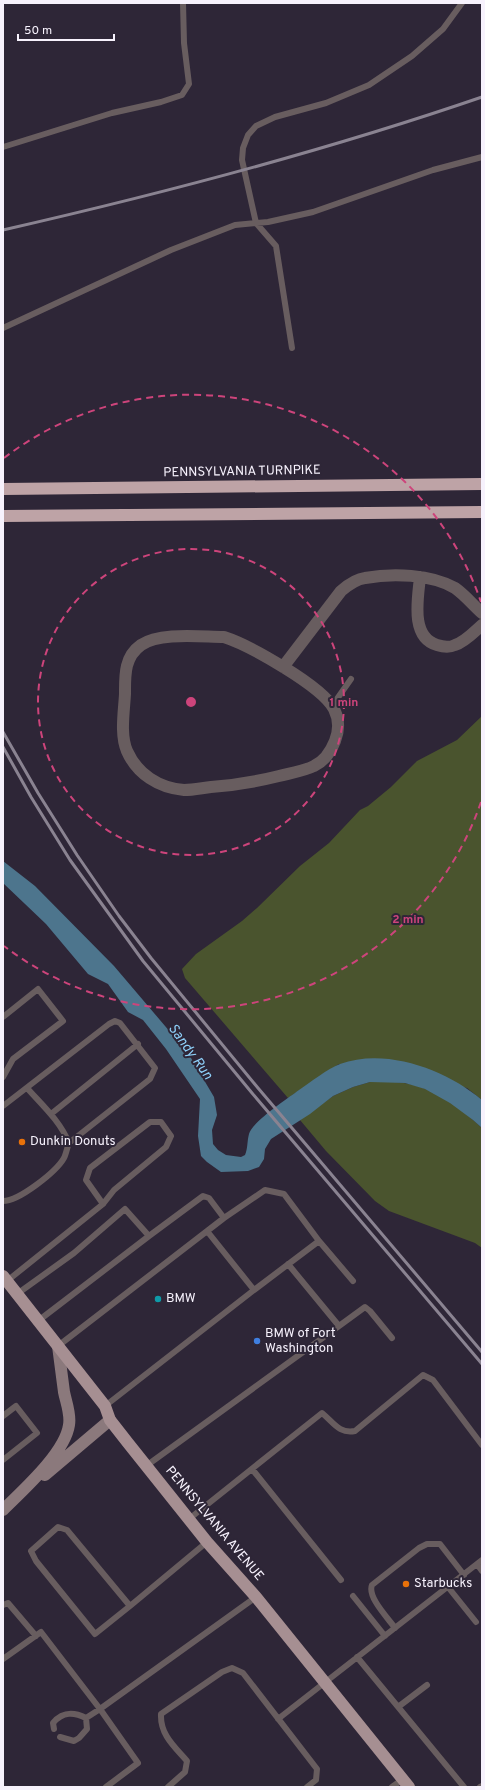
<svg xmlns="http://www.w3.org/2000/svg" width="485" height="1790" viewBox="0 0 485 1790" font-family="Overpass,sans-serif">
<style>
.forest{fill:#4a542e}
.water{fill:#4d758d}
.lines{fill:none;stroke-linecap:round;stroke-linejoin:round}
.lane{stroke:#685d5f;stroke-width:6}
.street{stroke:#685d5f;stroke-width:12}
.secondary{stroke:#8b797c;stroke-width:12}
.primary{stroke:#a68f92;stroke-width:12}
.highway{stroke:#bea3a6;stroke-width:12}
.rail{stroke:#8a8391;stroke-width:3}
.ring{fill:none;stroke:#cd447b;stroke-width:2;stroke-dasharray:7 5}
.food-dot{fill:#e8710a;stroke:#2e2637;stroke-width:1.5}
.culture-dot{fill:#0f9aa8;stroke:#2e2637;stroke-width:1.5}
.shop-dot{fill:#3f7fe0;stroke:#2e2637;stroke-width:1.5}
.labels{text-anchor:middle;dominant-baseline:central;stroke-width:4;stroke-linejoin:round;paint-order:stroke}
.street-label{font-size:13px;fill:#f7f2fd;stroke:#2e2637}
.poi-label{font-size:13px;fill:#f7f2fd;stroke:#2e2637;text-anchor:start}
.water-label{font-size:14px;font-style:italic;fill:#8ed0f9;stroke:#2e2637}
.centre{fill:#cd447b;stroke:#2e2637;stroke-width:2}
.ring-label{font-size:12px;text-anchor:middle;font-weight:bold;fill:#cd447b;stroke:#2e2637;stroke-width:4;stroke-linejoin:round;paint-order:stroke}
</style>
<rect width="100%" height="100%" fill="#2e2637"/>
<path class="forest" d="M 482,716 L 482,1100 L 467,1088 L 339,1064 L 288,1098 L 185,978 L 182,969 L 196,954 L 242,921 L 257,908 L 300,866 L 329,843 L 360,810 L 368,806 L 391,787 L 417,761 L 457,740 Z
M 370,1082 C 381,1082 393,1081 404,1083 C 433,1087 462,1109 482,1128 L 482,1248 L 475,1243 L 389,1211 L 375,1201 L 326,1151 L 300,1120 L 333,1096 L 353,1087 Z"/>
<path class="water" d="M 3,861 L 35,886 L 114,966 L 171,1033 L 191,1058 L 214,1097 L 217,1115 L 212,1130 L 213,1144 L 218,1150 L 226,1155 L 241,1157 L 245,1155 C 248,1148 247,1141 249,1134 C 252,1122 288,1098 299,1090 C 311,1082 327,1069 340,1064 C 386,1047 447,1070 482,1100 L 482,1128 L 473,1120 L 450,1103 L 425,1089 L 405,1083 L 370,1082 L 353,1087 L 333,1096 L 310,1114 L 271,1139 L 265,1149 L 264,1159 L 259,1167 L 248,1171 L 221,1172 L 207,1162 L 201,1156 L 198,1136 L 200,1099 L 166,1049 L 143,1020 L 128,1012 L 108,984 L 88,974 L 46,924 L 3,883 Z"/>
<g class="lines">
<path class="lane" d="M 3,147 L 112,113 L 161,102 L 182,95 L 189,84 L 184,43 L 183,3
M 3,328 L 171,250 L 235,225 L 268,222 L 313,212 L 433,170 L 482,157
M 292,348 L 276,246 L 256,223 L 242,160 L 243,148 L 248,135 L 256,126 L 275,117 L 326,103 L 369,85 L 412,56 L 443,29 L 462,3
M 332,706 L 351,679
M 3,1017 L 38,989 L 63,1021 L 13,1059 L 3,1077
M 3,1106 L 109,1024 L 115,1021 L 120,1023 L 155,1068 L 150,1079 L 69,1143
M 51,1114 L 138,1044
M 3,1201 C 19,1201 56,1172 64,1158 C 66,1154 67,1148 69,1143 C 60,1121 43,1106 27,1088
M 224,1218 L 265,1190 L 284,1194 L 319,1241 L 254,1290
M 319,1241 L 353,1281
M 7,1281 L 103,1204 L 114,1190 L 166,1147 L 171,1136 L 161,1122 L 150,1122 L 90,1168 L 86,1180 L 103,1204
M 17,1294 L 74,1253 L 125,1209 L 149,1236 L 38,1321
M 339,1326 L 365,1307 L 370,1311 L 392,1338
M 58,1346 L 224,1218 L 209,1198 L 203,1196 L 149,1236
M 105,1406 L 254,1290 L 207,1231
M 3,1416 L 16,1406 L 37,1433 L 3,1460
M 146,1466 L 339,1326 L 288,1264
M 252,1469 L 341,1580
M 189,1519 L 322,1413 C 334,1423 339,1434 355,1431 L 423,1375 L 433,1380 L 482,1445
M 477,1564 L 482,1571
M 448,1587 L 476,1622
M 353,1596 L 385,1636
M 3,1605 L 8,1603 L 36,1636
M 130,1606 L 95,1634 L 36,1561 L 31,1551 L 58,1527 L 67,1530 L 130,1606 L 207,1542
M 395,1628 C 388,1618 367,1597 372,1585 L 419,1548 L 427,1544 L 440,1544 L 464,1575
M 357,1657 L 464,1787
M 3,1659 L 41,1632 L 100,1709 L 256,1597
M 398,1707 L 427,1685
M 278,1719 L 482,1560
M 54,1729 L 53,1723 C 63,1711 74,1712 86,1718 L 100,1709 L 138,1763 L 106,1787
M 60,1737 L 74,1741 L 79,1738 L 87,1729 L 86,1718
M 168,1787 L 185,1772 L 187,1761 C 175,1747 160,1735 161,1714 L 222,1672 L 232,1668 L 243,1673 L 317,1769 L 316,1780 L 307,1787
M 392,1787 L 403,1779
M 480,1787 L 482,1786"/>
<path class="street" d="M 420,577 C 418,598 410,637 437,645 C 443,647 449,648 455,645 C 465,642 474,632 482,625
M 224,637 C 249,645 322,686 334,709 C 339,719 339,731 335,741 C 331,751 325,761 314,766 C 304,771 291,773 279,776 C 255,782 236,785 211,787 C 202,788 193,790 184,790 C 159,788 137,774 127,751 C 120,735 124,712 125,694 C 125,676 124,657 141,645 C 160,632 201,637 224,637 Z
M 283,667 L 341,591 C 348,585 356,579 365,578 C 392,573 431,574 455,588 C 465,595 473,605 482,613"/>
<path class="secondary" d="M 45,1475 L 110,1420
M 3,1510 C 23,1490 65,1453 69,1425 C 71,1414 66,1402 64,1392 C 62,1377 60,1361 58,1346"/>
<path class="primary" d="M 3,1276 L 105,1406 L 110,1420 L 128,1443 L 207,1542 L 256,1597 L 409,1787"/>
<path class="highway" d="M 3,489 L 482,484
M 3,516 L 482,512"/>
<path class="rail" d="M 3,230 C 165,193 325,151 482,97
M 3,732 L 38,793 L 77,855 L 119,916 L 151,958 L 258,1088 L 482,1352
M 3,747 L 31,797 L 70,860 L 143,961 L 252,1093 L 482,1364"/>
</g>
<g class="ring">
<circle cx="191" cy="702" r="153"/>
<path d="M481 802A307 307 0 0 1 4 946M4 458A307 307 0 0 1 481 602"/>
</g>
<g class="food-dot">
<circle cx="22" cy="1142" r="4"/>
<circle cx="406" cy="1584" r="4"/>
</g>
<circle class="culture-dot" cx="158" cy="1299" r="4"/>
<circle class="shop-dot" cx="257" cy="1341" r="4"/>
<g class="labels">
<g class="street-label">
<text transform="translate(242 472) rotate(-1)">PENNSYLVANIA TURNPIKE</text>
<text transform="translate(214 1524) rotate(50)">PENNSYLVANIA AVENUE</text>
</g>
<g class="poi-label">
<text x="30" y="1142">Dunkin Donuts</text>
<text x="166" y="1299">BMW</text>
<text x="265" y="1334">BMW of Fort<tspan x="265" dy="15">Washington</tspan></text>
<text x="414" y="1584">Starbucks</text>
</g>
<g class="water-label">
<text transform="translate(190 1052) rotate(54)">Sandy Run</text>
</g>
</g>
<circle cx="191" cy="702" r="6" class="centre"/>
<g class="ring-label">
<text x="344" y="706">1 min</text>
<text x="408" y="923">2 min</text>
</g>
<rect width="485" height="1790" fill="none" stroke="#f7f2fd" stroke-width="8"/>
<path d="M18 34v6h96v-6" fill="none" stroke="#f7f2fd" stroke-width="2"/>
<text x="24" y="34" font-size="12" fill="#f7f2fd" stroke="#2e2637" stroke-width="3" paint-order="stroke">50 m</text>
</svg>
